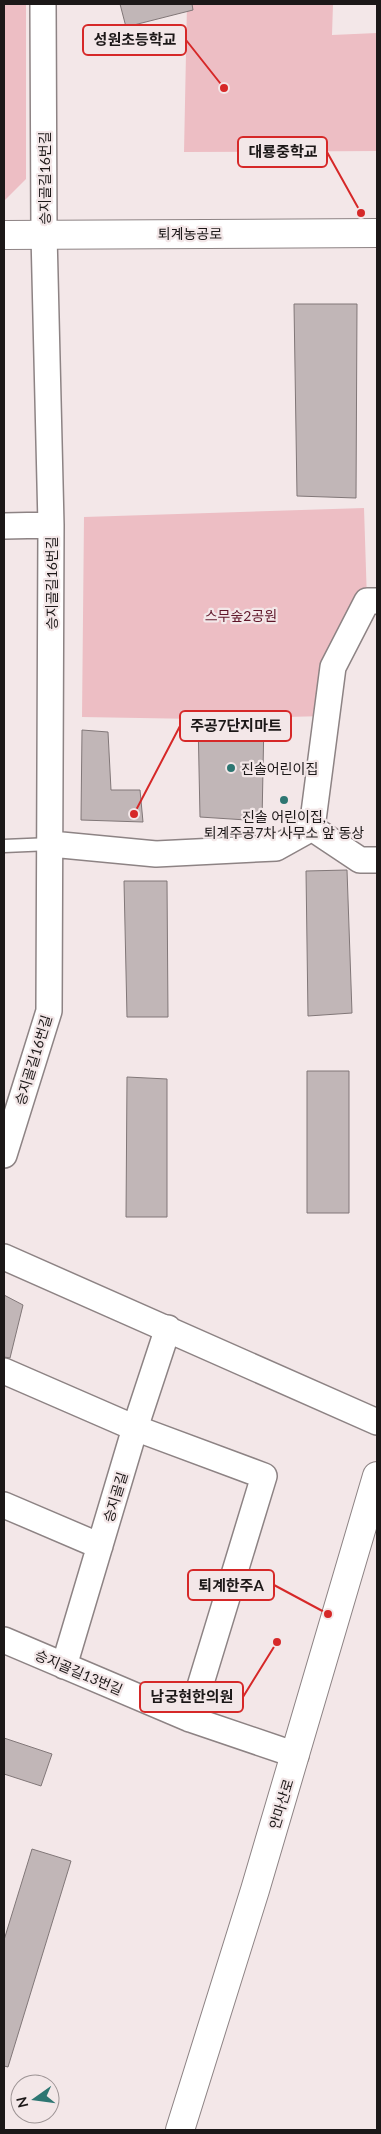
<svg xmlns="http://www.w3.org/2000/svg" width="381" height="2134" viewBox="0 0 381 2134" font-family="Lato,'Noto Sans KR',sans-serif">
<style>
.green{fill:#edbec4}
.building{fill:#c1b6b7;stroke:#817778}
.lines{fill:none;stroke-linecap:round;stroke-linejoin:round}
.lane-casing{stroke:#8d8384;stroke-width:15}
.street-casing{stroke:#8d8384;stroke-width:28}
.secondary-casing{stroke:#8d8384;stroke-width:30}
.lane{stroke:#fff;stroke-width:12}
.street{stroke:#fff;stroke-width:25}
.secondary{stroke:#fff;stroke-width:28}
.poi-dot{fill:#2d7672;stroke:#f3e7e8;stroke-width:2}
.labels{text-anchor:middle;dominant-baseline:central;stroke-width:4.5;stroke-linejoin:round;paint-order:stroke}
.street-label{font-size:14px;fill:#1c1818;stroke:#f3e7e8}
.park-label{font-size:14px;fill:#5f1629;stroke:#f3e7e8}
.poi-label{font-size:14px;fill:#1c1818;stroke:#f3e7e8;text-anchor:start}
.leader{fill:none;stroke:#d62828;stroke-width:2}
.callout-dot{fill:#d62828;stroke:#f3e7e8;stroke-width:2}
.callout{fill:#f3e7e8;stroke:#d62828;stroke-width:2}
.callout-label{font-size:15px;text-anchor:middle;font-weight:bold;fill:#1c1818}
</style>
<rect width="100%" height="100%" fill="#f3e7e8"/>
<path class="green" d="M 4,4 L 26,4 L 26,179 L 4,201 Z
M 187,4 L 333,4 L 332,35 L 377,33 L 377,151 L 184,152 Z
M 364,508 L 367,601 L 327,716 L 198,719 L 82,717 L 84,517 Z"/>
<path class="building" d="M 120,4 L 192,4 L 193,10 L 126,27 Z
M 294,304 L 357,304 L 356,498 L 297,496 Z
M 198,719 L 264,719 L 262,821 L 200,817 Z
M 82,730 L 108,732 L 111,790 L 140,790 L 143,822 L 81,820 Z
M 347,870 L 352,1013 L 308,1016 L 306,871 Z
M 124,881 L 167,881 L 168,1017 L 127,1017 Z
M 307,1071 L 349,1071 L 349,1213 L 307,1213 Z
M 127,1077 L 167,1079 L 167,1217 L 126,1217 Z
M 4,1295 L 23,1305 L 10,1358 L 4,1357 Z
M 4,1738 L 52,1754 L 41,1786 L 4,1774 Z
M 32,1849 L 71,1861 L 8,2067 L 4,2066 L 4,1940 Z"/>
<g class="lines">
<defs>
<path id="lane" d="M 4,846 L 51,844"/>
<path id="street" d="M 4,526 L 51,525
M 312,828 L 333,667 L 367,601 L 377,601
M 51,844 L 156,854 L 276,848 L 312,828 L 360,860 L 377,860
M 4,1155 L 49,1011 L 51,525 L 44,234 L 43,4
M 4,1257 L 377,1422
M 4,1371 L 135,1428 L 264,1476 L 190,1719
M 4,1505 L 100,1546
M 4,1640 L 190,1719 L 296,1755
M 64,1666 L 135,1428 L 168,1328"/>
<path id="secondary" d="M 4,235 L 377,233
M 180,2130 L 255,1890 L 377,1476"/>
</defs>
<use href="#lane" class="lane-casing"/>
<use href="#street" class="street-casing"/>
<use href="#secondary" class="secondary-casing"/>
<use href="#lane" class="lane"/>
<use href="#street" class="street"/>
<use href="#secondary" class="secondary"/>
</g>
<g class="poi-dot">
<circle cx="231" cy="768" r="5"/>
<circle cx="284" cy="800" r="5"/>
</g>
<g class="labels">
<g class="street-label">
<text transform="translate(44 178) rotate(-90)">승지골길16번길</text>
<text x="190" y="233">퇴계농공로</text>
<text transform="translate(51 583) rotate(-90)">승지골길16번길</text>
<text transform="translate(33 1060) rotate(-73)">승지골길16번길</text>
<text transform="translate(115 1497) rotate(-73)">승지골길</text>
<text transform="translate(79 1672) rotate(23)">승지골길13번길</text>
<text transform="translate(281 1804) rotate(-73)">안마산로</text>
</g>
<g class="park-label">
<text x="241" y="615">스무숲2공원</text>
</g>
<g class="poi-label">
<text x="241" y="768">진솔어린이집</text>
<text x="284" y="816" text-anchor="middle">진솔 어린이집,<tspan x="284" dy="16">퇴계주공7차 사무소 앞 동상</tspan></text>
</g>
</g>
<path class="leader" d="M224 88L186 40M361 213L327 152M134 814L180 726M328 1614L274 1585M277 1642L243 1697"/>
<g class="callout-dot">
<circle cx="224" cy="88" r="5"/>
<circle cx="361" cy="213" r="5"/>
<circle cx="134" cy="814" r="5"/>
<circle cx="328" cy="1614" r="5"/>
<circle cx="277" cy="1642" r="5"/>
</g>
<g class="callout">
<rect x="83" y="25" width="103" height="30" rx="5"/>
<rect x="238" y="137" width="89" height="30" rx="5"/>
<rect x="180" y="711" width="111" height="30" rx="5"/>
<rect x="188" y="1570" width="86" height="30" rx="5"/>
<rect x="140" y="1682" width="103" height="30" rx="5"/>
</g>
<g class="callout-label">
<text x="135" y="45">성원초등학교</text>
<text x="283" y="157">대룡중학교</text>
<text x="236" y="731">주공7단지마트</text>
<text x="231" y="1591">퇴계한주A</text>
<text x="192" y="1702">남궁현한의원</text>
</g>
<rect width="381" height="2134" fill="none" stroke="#1c1818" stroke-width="10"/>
<g transform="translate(35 2099) rotate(256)"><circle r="24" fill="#f3e7e8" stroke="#9d9495"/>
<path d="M0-4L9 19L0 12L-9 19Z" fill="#2d7672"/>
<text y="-8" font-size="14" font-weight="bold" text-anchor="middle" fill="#1c1818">N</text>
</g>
</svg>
